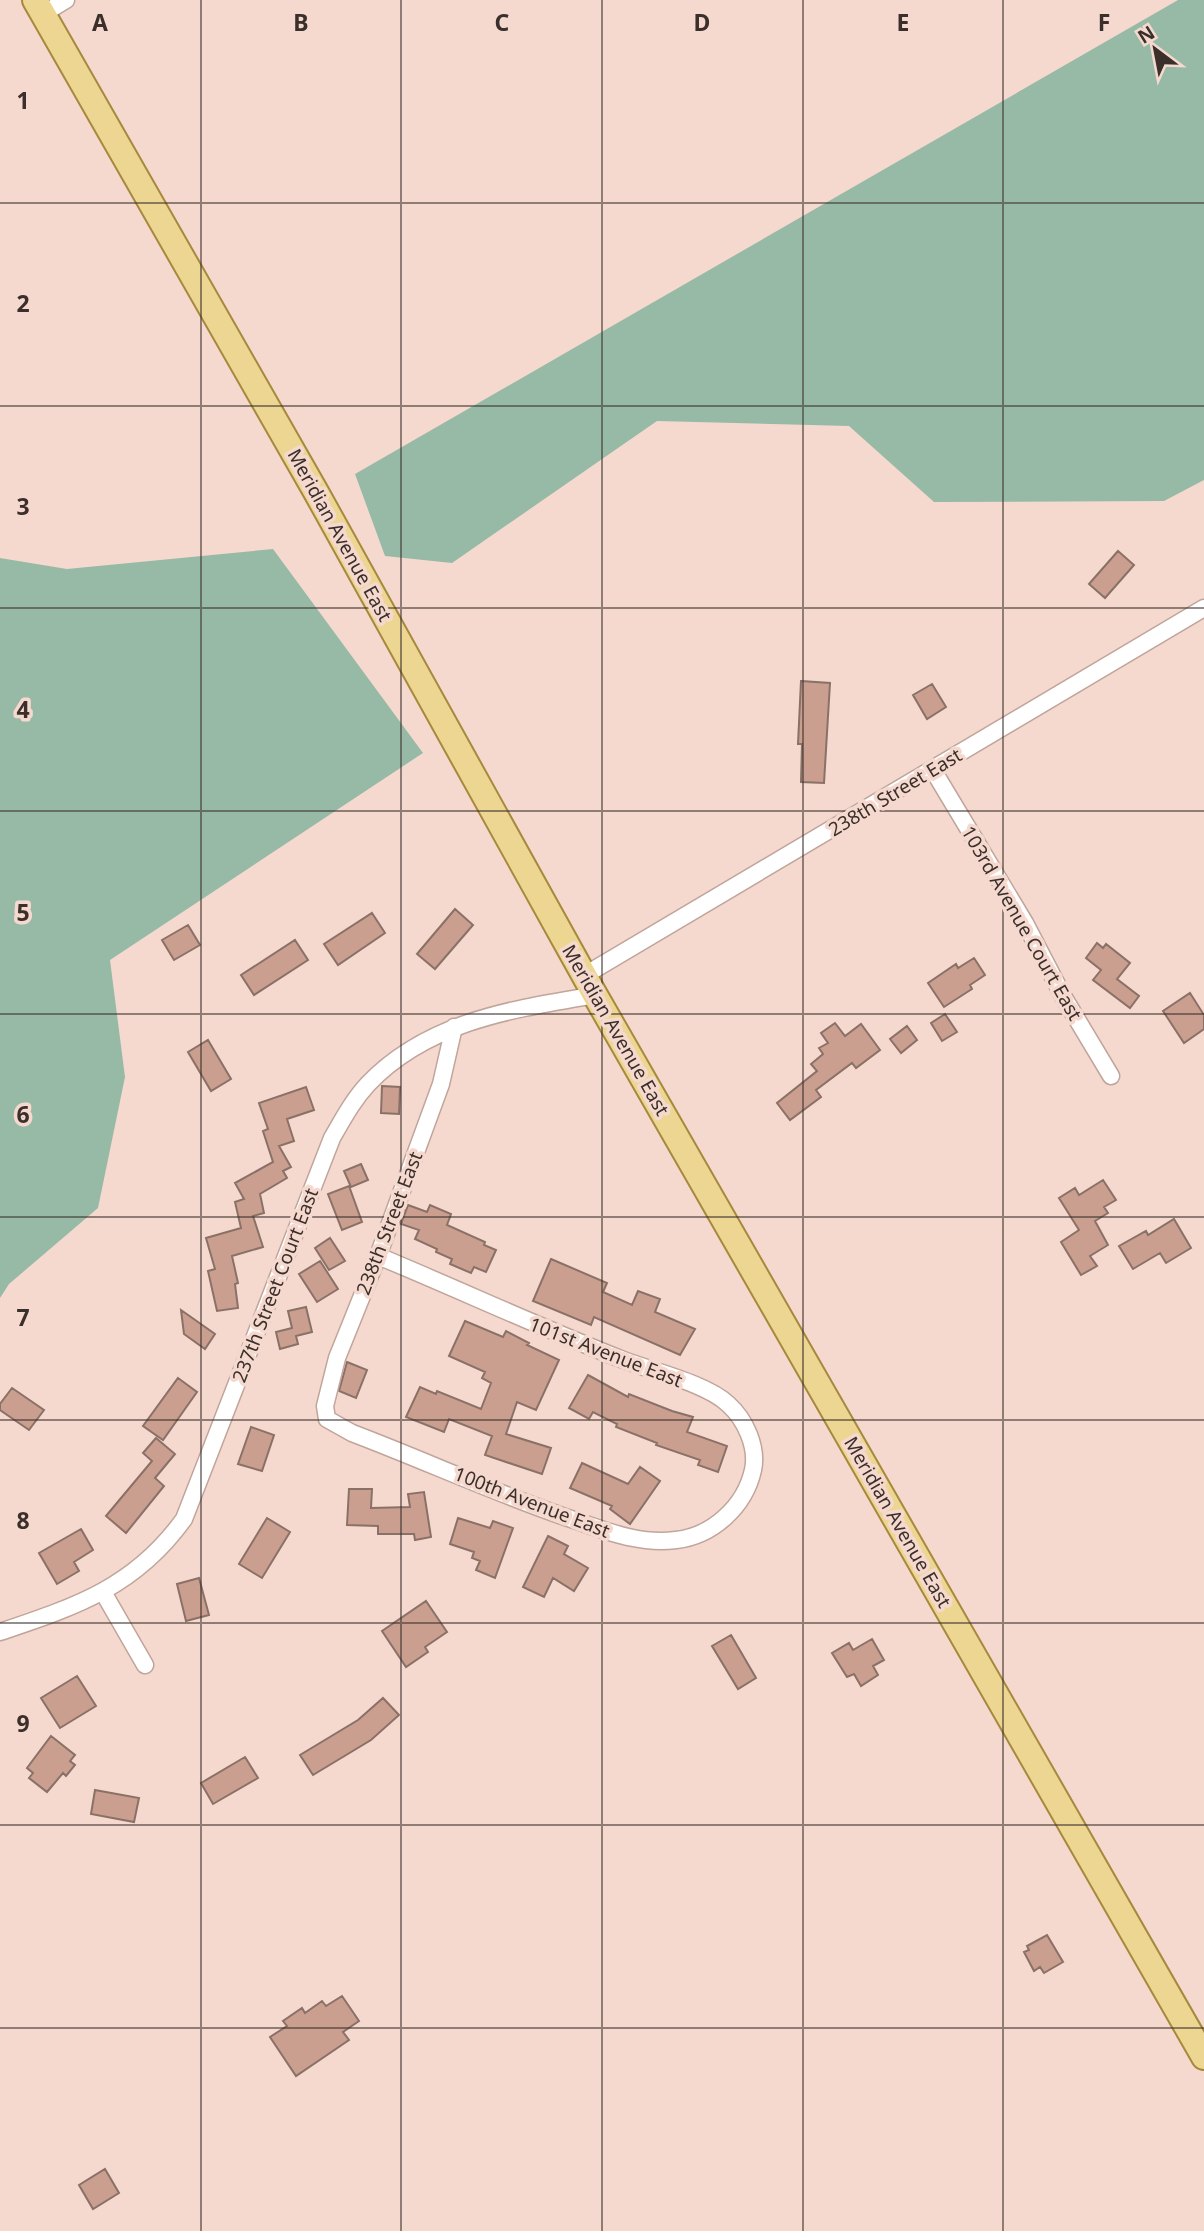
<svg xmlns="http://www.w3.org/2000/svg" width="1204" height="2231" viewBox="0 0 1204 2231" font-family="'Noto Sans',sans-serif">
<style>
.green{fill:#97baa7}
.building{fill:#ca9f8f;stroke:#8a7167;stroke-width:2}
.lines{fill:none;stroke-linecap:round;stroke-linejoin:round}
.minor-casing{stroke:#c0a59b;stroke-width:19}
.primary-casing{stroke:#a6893d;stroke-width:28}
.minor{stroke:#fff;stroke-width:16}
.primary{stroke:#ecd691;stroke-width:24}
.grid{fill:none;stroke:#3a2f2b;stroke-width:2;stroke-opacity:0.55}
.labels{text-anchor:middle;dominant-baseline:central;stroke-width:7;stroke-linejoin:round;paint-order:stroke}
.street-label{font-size:19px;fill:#3a2f2b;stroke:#f5d9ce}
.grid-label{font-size:23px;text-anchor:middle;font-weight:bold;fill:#3a2f2b;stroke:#f5d9ce;stroke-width:7;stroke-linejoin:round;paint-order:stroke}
</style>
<rect width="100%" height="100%" fill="#f5d9ce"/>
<path class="green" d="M 1178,0 L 1204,0 L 1204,480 L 1164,501 L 934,502 L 849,426 L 657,421 L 452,563 L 385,556 L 355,474 Z
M 273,549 L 423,753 L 110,960 L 125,1077 L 98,1208 L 9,1284 L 0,1298 L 0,558 L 67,569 Z"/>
<path class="building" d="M 1118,551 L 1134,565 L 1105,598 L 1089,584 Z
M 801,681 L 830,683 L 824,783 L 801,782 L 802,744 L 798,744 Z
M 932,684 L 946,707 L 927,719 L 913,695 Z
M 455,909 L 473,925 L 435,969 L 417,954 Z
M 372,913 L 385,933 L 338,965 L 324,944 Z
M 188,925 L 200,945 L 174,960 L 162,940 Z
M 295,940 L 308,960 L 254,995 L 241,975 Z
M 1097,943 L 1103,948 L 1106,944 L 1130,963 L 1117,979 L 1139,996 L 1130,1008 L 1093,980 L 1101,970 L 1086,958 Z
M 974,958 L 985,975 L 970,985 L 972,989 L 944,1007 L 928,983 L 956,964 L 958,968 Z
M 1190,993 L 1204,1015 L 1204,1029 L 1184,1043 L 1163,1011 Z
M 945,1014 L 957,1032 L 942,1041 L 931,1023 Z
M 835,1023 L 845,1036 L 861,1024 L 880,1050 L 856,1068 L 852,1063 L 816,1090 L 821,1097 L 790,1120 L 777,1103 L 817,1071 L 811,1064 L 823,1054 L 819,1048 L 828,1043 L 821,1033 Z
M 907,1026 L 917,1040 L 901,1053 L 890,1039 Z
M 208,1040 L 231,1079 L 211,1091 L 188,1052 Z
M 382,1086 L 400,1087 L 399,1114 L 381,1113 Z
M 306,1087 L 314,1110 L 287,1119 L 294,1141 L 279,1146 L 291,1167 L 283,1171 L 287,1178 L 260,1194 L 264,1213 L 253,1216 L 263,1247 L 232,1256 L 238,1283 L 235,1284 L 238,1308 L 217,1311 L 208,1271 L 215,1269 L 206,1238 L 241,1228 L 235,1202 L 244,1199 L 235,1183 L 273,1162 L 263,1131 L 268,1129 L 259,1103 Z
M 361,1164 L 368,1180 L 351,1187 L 344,1171 Z
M 1103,1180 L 1116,1200 L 1104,1207 L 1108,1213 L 1095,1221 L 1108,1245 L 1090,1256 L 1097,1266 L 1081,1275 L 1061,1242 L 1079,1230 L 1059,1198 L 1075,1188 L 1079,1195 Z
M 349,1186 L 362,1222 L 342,1230 L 328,1194 Z
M 408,1205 L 427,1212 L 430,1205 L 451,1214 L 447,1225 L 485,1242 L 484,1245 L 496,1250 L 486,1272 L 474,1267 L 471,1273 L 450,1264 L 452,1259 L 436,1252 L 437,1249 L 415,1239 L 419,1230 L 401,1224 Z
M 1174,1219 L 1191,1248 L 1166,1263 L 1160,1253 L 1133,1269 L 1119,1246 L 1146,1231 L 1148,1235 Z
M 330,1238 L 345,1261 L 329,1270 L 315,1248 Z
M 551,1259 L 607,1283 L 603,1292 L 632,1305 L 638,1291 L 660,1299 L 655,1312 L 695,1329 L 680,1355 L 594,1317 L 591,1325 L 533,1301 Z
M 320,1261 L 338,1289 L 317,1302 L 299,1274 Z
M 306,1307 L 312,1332 L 296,1336 L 298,1344 L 280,1349 L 276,1332 L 292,1328 L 288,1311 Z
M 181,1310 L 215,1334 L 205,1349 L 184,1334 Z
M 465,1321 L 503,1337 L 506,1331 L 529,1343 L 527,1345 L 559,1360 L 536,1410 L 517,1402 L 506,1434 L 551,1448 L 542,1474 L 485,1455 L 492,1436 L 449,1419 L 444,1432 L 406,1417 L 420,1387 L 436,1394 L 437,1391 L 481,1409 L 491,1383 L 482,1378 L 485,1372 L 449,1356 Z
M 347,1362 L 367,1370 L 356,1398 L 339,1391 Z
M 588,1375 L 628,1397 L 629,1394 L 672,1411 L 693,1417 L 687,1432 L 727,1446 L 718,1472 L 698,1465 L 700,1460 L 656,1445 L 657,1443 L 616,1427 L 617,1424 L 593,1412 L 589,1419 L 569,1408 Z
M 178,1378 L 197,1392 L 163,1440 L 143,1426 Z
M 12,1388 L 44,1410 L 29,1430 L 0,1410 L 0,1404 Z
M 251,1427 L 274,1435 L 262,1471 L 238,1464 Z
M 156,1438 L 175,1454 L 155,1478 L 164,1486 L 126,1533 L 106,1516 L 152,1461 L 143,1453 Z
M 582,1463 L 628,1484 L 640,1467 L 660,1481 L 630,1524 L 610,1509 L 612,1506 L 570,1488 Z
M 349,1489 L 372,1489 L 371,1508 L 410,1507 L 408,1494 L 424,1492 L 431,1537 L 415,1540 L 414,1534 L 378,1534 L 378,1526 L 347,1525 Z
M 267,1518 L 290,1532 L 262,1578 L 239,1564 Z
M 458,1518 L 490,1528 L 493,1521 L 513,1528 L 495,1578 L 476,1570 L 480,1561 L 472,1558 L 474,1552 L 450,1544 Z
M 81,1529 L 93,1550 L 74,1562 L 79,1571 L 57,1584 L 39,1553 Z
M 548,1536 L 568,1546 L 564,1554 L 588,1568 L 574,1591 L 553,1578 L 544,1597 L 523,1587 Z
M 199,1578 L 209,1615 L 186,1621 L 177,1584 Z
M 426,1601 L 447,1632 L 425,1647 L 428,1652 L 406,1667 L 382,1631 Z
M 731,1635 L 756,1678 L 738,1689 L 712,1646 Z
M 872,1639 L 884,1660 L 873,1666 L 878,1675 L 861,1686 L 854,1674 L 847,1677 L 832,1653 L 849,1643 L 853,1650 Z
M 77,1676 L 96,1706 L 60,1728 L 41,1698 Z
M 383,1698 L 399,1715 L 371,1740 L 313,1775 L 300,1755 L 358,1720 Z
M 51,1736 L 75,1755 L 70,1761 L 75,1765 L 66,1776 L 63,1773 L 47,1792 L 29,1778 L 33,1773 L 27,1768 Z
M 245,1757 L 258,1778 L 213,1804 L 201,1783 Z
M 95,1790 L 139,1798 L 134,1822 L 91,1814 Z
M 1047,1935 L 1063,1962 L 1044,1973 L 1040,1967 L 1034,1971 L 1024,1952 L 1029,1950 L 1027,1946 Z
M 342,1996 L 359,2021 L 343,2032 L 349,2040 L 296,2076 L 270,2037 L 287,2026 L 283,2021 L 302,2008 L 305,2013 L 322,2001 L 326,2006 Z
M 105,2169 L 119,2193 L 93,2209 L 79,2185 Z"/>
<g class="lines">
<defs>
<path id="minor" d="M 43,14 L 66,0
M 933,770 L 1025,923 L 1063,996 L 1111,1076
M 585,975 L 1204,608
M 378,1256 C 460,1290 539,1327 621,1359 C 651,1371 706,1383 728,1404 C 745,1419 758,1447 753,1470 C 745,1506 713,1536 676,1540 C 640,1545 607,1531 574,1520 C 499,1495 426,1461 352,1433 L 327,1419 L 325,1406 L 337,1358 L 378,1256 L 441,1084 L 454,1027
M 103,1592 L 145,1665
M 0,1632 C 77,1606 135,1587 184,1519 L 332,1138 C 343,1119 353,1100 368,1084 C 428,1021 514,1009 595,995"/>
<path id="primary" d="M 35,0 L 316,492 L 595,995 L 1204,2057"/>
</defs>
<use href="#minor" class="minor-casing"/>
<use href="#primary" class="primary-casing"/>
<use href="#minor" class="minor"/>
<use href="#primary" class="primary"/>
</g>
<path class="grid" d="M 201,0 L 201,2231M 401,0 L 401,2231M 602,0 L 602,2231M 803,0 L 803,2231M 1003,0 L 1003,2231M 0,203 L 1204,203M 0,406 L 1204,406M 0,608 L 1204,608M 0,811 L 1204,811M 0,1014 L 1204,1014M 0,1217 L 1204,1217M 0,1420 L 1204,1420M 0,1623 L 1204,1623M 0,1825 L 1204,1825M 0,2028 L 1204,2028"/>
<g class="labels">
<g class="street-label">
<text transform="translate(340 535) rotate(61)">Meridian Avenue East</text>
<text transform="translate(895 792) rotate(-31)">238th Street East</text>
<text transform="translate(1022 923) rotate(60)">103rd Avenue Court East</text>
<text transform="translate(616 1030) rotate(60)">Meridian Avenue East</text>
<text transform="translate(389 1223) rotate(-69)">238th Street East</text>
<text transform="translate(275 1285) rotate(-69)">237th Street Court East</text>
<text transform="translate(606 1352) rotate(21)">101st Avenue East</text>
<text transform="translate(532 1502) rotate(21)">100th Avenue East</text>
<text transform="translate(898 1522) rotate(60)">Meridian Avenue East</text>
</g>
</g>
<g class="grid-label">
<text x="100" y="31">A</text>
<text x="301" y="31">B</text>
<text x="502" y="31">C</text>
<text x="702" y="31">D</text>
<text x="903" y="31">E</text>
<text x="1104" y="31">F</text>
<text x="23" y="109">1</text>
<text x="23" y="312">2</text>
<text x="23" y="515">3</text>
<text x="23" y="718">4</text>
<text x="23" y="921">5</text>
<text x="23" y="1123">6</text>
<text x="23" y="1326">7</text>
<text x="23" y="1529">8</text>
<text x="23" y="1732">9</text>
</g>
<g transform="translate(1155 49) rotate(328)" stroke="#f5d9ce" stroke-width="5" paint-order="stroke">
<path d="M0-5L12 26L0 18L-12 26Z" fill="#3a2f2b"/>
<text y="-10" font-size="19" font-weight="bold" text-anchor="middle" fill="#3a2f2b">N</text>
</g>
</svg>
